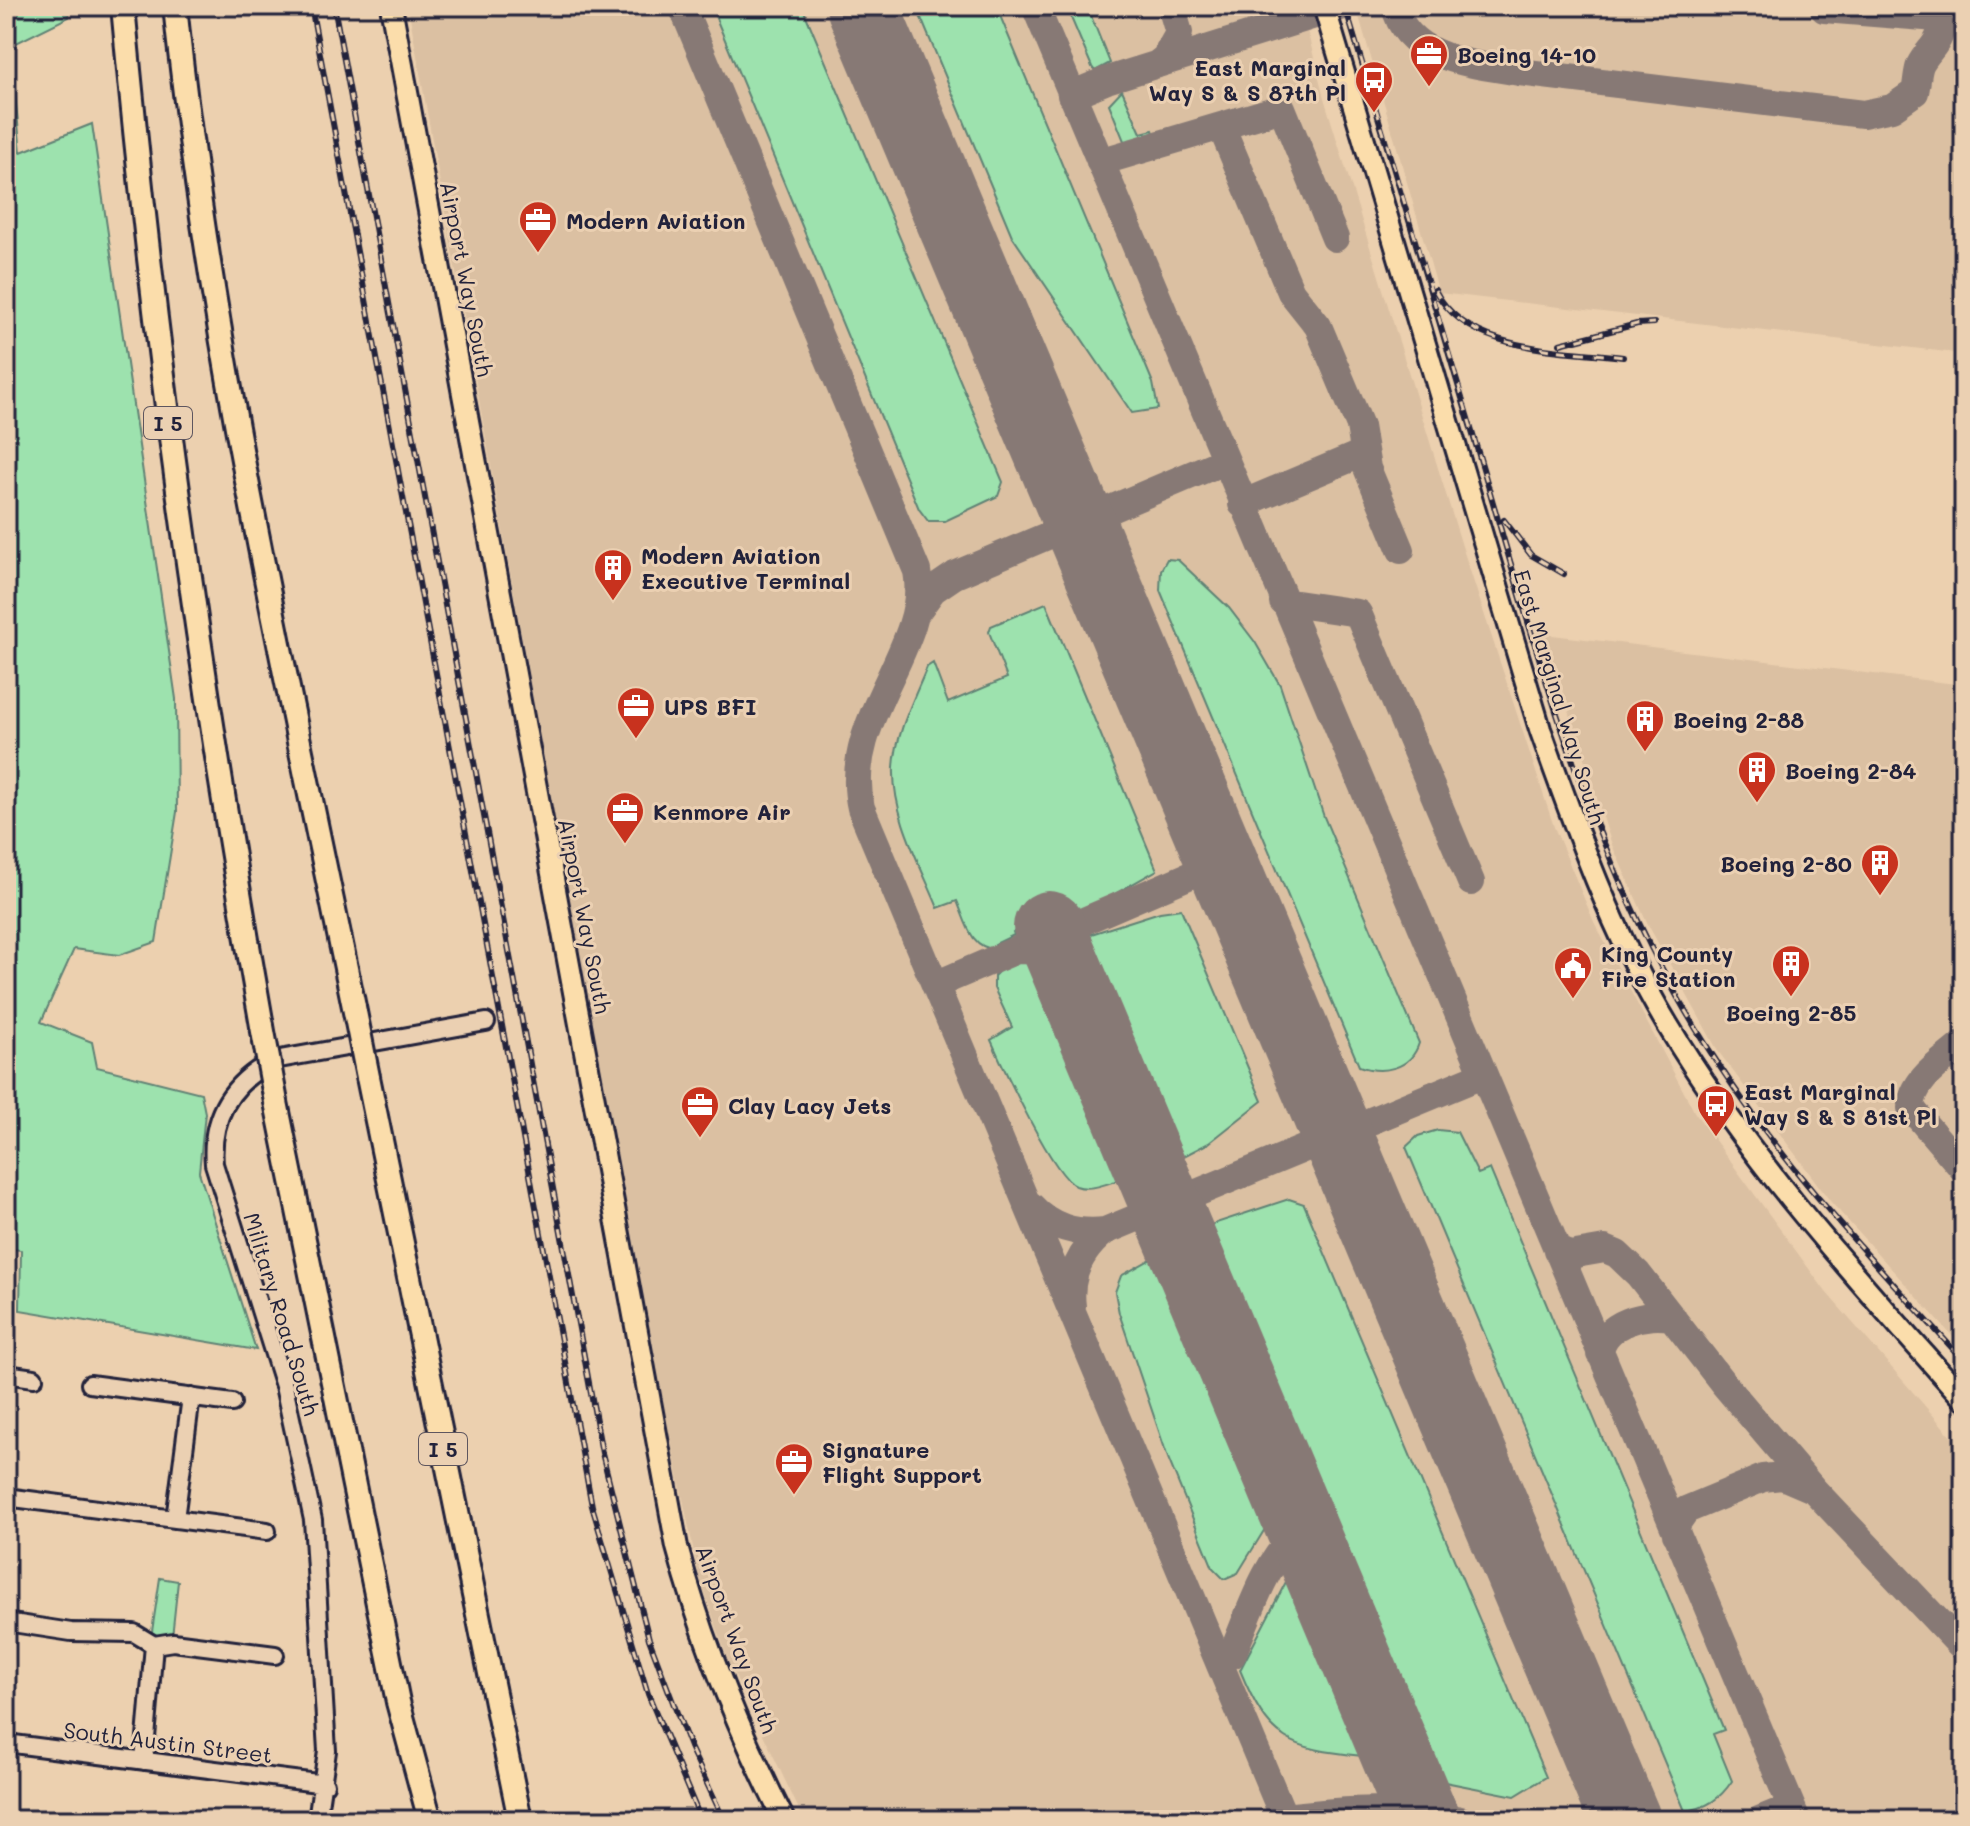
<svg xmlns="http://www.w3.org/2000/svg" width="1970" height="1826" viewBox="0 0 1970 1826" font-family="Mali,sans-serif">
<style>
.built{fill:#dbc0a2}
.green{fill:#9de2ae;stroke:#608274;stroke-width:2}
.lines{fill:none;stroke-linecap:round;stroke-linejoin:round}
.taxiway{stroke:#877975;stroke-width:28}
.runway{stroke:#877975;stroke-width:72}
.minor-casing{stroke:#22223b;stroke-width:22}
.major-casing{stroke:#22223b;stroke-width:26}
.highway-casing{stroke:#22223b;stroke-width:28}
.minor{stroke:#ebd0b2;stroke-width:16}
.major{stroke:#fbddab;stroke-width:20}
.highway{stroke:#fbddab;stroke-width:22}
.rail-casing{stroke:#22223b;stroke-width:6}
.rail{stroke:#ebd0b2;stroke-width:3;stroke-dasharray:9;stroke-linecap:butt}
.highway-bridge-casing{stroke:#22223b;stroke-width:28;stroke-linecap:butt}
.highway-bridge{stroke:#fbddab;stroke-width:22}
.labels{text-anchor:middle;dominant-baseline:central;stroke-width:6;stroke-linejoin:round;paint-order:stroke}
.shield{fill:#ebd0b2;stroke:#5e565f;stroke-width:2}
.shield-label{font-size:20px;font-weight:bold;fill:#22223b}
.poi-label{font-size:22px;font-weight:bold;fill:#22223b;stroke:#ebd0b2;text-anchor:start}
.street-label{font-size:22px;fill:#22223b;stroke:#ebd0b2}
</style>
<rect width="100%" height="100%" fill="#ecd0af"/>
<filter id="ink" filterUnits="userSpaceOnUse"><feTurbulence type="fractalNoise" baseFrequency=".0125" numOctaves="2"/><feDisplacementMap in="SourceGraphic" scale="16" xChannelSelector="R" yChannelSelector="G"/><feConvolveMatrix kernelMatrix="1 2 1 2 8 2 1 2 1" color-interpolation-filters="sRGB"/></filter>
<g filter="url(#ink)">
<path class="built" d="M 408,6 L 1301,6 L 1324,98 L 1462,546 L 1554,827 L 1594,922 L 1695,1113 L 1826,1292 L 1964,1451 L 1964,1820 L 804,1820 L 729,1663 L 699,1576 L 639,1288 Z
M 1356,6 L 1964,6 L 1964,354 L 1439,293 Z
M 1544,634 L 1964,685 L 1964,1349 L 1831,1202 L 1718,1051 L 1647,923 L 1612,845 Z"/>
<path class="green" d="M 6,6 L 68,6 L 69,17 L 10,46 L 21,152 L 92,124 L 176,699 L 177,812 L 156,942 L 119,955 L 74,949 L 41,1022 L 92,1042 L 97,1067 L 201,1093 L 205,1113 L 199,1172 L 256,1350 L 20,1310 L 21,1250 L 6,1248 Z
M 711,6 L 802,6 L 1003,482 L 998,496 L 945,521 L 928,521 L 919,509 Z
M 916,6 L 996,6 L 1153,383 L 1158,409 L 1132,413 L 1012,236 Z
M 1066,6 L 1087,6 L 1110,63 L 1095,71 L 1092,67 Z
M 1122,90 L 1141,133 L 1153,130 L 1155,136 L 1124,141 L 1109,104 Z
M 1167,559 L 1178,560 L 1229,608 L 1255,642 L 1280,685 L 1324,817 L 1419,1043 C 1411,1069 1383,1075 1359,1066 L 1160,590 L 1161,570 Z
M 1046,603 L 1157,870 L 1079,914 L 1075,906 L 1013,932 L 1014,935 L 995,944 L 996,949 C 970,949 966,921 957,901 L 938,908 C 920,864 892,815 894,767 C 896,733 914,699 927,667 L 933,663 L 948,703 L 1007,678 L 989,632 L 991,626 Z
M 1181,909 L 1262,1101 L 1209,1143 L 1178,1159 L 1091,950 L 1088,935 L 1160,912 Z
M 1030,959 L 1039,969 L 1125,1178 C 1110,1182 1091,1192 1076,1186 C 1053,1176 1003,1067 991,1040 L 1012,1027 L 994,988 L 994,976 L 1001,969 Z
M 1438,1130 L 1457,1132 L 1478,1174 L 1490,1169 L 1724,1730 L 1713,1734 L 1732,1781 C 1720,1799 1707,1808 1685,1811 L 1406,1147 L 1418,1136 Z
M 1289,1199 L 1304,1204 L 1546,1777 L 1515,1796 L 1440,1781 L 1207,1226 Z
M 1155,1257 L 1268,1524 L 1238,1573 L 1224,1579 L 1213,1568 L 1168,1458 L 1119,1313 L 1115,1292 L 1121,1276 Z
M 1289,1576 L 1363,1756 C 1289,1749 1269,1741 1240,1670 Z
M 160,1578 L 178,1581 L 172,1637 L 151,1638 Z"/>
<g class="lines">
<path class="taxiway" d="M 682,6 L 917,571 C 931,647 840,720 861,808 L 1285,1820
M 1035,6 L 1797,1820
M 1395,6 C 1406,59 1474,64 1519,72 L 1863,114 L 1892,108 L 1915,92 C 1917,84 1917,73 1920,65 C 1928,48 1948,39 1937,18 L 1824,9
M 1156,65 L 1165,58 L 1179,33 L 1171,6
M 1071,95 L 1107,80 L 1344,6
M 1221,126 L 1291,292 L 1318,326 L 1360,426 L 1367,468 L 1401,550
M 1100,162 L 1282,108 L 1335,238
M 1242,504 L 1363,453
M 1283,602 L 1358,613 L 1471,882
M 916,613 L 933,590 L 955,575 L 1224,461
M 1019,950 L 1045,951 L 1068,973
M 935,985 L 1221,862
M 1964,1043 C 1944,1061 1912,1079 1911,1108 L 1964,1170
M 1030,1205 C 1051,1228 1076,1234 1105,1231
M 1557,1250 L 1570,1255 L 1605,1249 L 1617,1254 L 1638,1274 L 1723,1383 L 1814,1490 L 1964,1649
M 1072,1306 C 1068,1275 1081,1250 1105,1231 L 1482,1075
M 1600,1354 C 1601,1323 1648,1311 1673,1318
M 1676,1534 L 1677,1523 L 1686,1510 L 1763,1478 L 1782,1476 L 1810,1488
M 1219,1661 L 1232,1655 C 1247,1620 1268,1551 1302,1532
M 1284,1817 C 1345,1810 1401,1805 1461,1820
M 1759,1820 L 1791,1807"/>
<path class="runway" d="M 862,6 L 1625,1820
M 1049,927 L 1424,1820"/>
<defs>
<path id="minor" d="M 6,1374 L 34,1378
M 90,1384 L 232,1403
M 6,1497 L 267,1531
M 175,1519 L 191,1397
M 6,1622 L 71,1632 L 134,1633 L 154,1645 L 173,1642 L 275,1655
M 6,1743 L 325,1784
M 144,1761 L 154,1645
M 317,1820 L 327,1751 L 313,1520 L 284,1386 L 214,1164 C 210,1116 232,1082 274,1060 L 486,1022"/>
<path id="major" d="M 391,6 L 677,1547 C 702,1641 740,1733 784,1820
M 1324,6 L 1540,729 C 1576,830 1612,932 1667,1024 C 1749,1161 1858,1280 1964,1399"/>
<path id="highway" d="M 123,6 C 154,348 202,688 262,1026
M 175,6 C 210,343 286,675 354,1007
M 368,1077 L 520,1820
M 276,1102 L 398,1702 L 430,1820"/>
</defs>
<use href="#minor" class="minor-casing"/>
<use href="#major" class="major-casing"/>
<use href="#highway" class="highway-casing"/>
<use href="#minor" class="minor"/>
<use href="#major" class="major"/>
<use href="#highway" class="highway"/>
<defs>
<path id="rail" d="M 311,6 L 592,1506 L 648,1694 L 701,1820
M 334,6 L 602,1453 L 649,1639 L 690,1747 L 724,1820
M 1345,6 C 1392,161 1439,316 1484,472 C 1537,652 1585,834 1678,998 C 1758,1140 1856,1243 1964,1361
M 1435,290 C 1468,354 1562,349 1623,357
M 1560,344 L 1637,324 L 1654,323
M 1504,520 L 1531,555 L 1564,574"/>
</defs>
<use href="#rail" class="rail-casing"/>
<use href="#rail" class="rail"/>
<defs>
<path id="highway-bridge" d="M 354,1007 L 368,1077
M 262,1026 L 276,1102"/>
</defs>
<use href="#highway-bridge" class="highway-bridge-casing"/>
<use href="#highway-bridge" class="highway-bridge"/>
</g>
</g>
<defs>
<symbol id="office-pin" viewBox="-11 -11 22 30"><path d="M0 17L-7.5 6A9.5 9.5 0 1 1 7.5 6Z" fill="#c8321e" stroke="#ebd0b2"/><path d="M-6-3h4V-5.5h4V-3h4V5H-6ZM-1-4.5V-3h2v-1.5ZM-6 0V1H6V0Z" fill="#fff"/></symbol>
<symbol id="bus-pin" viewBox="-11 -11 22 30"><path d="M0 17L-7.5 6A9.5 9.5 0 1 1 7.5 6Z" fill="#c8321e" stroke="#ebd0b2"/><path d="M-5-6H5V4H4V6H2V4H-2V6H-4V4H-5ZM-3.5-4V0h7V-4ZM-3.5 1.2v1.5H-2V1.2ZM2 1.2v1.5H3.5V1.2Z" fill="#fff"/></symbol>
<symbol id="building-pin" viewBox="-11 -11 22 30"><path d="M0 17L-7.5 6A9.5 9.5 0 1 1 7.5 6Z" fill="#c8321e" stroke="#ebd0b2"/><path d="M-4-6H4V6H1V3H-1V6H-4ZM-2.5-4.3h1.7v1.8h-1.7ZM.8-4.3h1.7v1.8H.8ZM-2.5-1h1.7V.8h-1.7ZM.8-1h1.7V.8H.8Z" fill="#fff"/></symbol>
<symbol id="civic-pin" viewBox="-11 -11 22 30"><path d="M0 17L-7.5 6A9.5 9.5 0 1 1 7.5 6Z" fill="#c8321e" stroke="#ebd0b2"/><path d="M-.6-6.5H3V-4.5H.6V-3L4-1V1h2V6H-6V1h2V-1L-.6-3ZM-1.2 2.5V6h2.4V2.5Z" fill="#fff"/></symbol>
</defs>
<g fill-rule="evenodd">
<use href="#office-pin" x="1407" y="32" width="44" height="60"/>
<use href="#bus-pin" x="1352" y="58" width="44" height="60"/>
<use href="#office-pin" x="516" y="198" width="44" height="60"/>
<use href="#building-pin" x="591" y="546" width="44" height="60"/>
<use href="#office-pin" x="614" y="684" width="44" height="60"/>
<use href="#building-pin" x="1623" y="697" width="44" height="60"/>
<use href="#building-pin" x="1735" y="748" width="44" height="60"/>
<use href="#office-pin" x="603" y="789" width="44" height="60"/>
<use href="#building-pin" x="1858" y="841" width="44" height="60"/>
<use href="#building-pin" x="1769" y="942" width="44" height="60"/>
<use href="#civic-pin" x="1551" y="944" width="44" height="60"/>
<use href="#bus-pin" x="1694" y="1082" width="44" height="60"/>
<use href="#office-pin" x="678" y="1083" width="44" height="60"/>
<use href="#office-pin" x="772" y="1440" width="44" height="60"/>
</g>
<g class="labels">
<g class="shield">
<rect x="144" y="407" width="48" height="32" rx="6"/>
<rect x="419" y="1433" width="48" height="32" rx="6"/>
</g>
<g class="shield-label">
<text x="168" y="423">I 5</text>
<text x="443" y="1449">I 5</text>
</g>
<g class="poi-label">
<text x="1457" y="54">Boeing 14-10</text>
<text x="1346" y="67" text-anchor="end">East Marginal<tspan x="1346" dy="25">Way S &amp; S 87th Pl</tspan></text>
<text x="566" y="220">Modern Aviation</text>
<text x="641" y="555">Modern Aviation<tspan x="641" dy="25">Executive Terminal</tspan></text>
<text x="664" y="706">UPS BFI</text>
<text x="1673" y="719">Boeing 2-88</text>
<text x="1785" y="770">Boeing 2-84</text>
<text x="653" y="811">Kenmore Air</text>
<text x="1852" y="863" text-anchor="end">Boeing 2-80</text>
<text x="1601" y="953">King County<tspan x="1601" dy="25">Fire Station</tspan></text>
<text x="1791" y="1012" text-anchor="middle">Boeing 2-85</text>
<text x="1744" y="1091">East Marginal<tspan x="1744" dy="25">Way S &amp; S 81st Pl</tspan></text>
<text x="728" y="1105">Clay Lacy Jets</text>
<text x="822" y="1449">Signature<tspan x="822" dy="25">Flight Support</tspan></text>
</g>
<g class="street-label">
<text transform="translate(467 279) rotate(79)">Airport Way South</text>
<text transform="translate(1560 697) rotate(73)">East Marginal Way South</text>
<text transform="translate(585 916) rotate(79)">Airport Way South</text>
<text transform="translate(282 1314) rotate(73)">Military Road South</text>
<text transform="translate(737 1639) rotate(70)">Airport Way South</text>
<text transform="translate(168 1742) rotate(7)">South Austin Street</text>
</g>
</g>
<rect width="1970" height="1826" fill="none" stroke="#ebd0b2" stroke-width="32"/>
<rect x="16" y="16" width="1938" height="1794" fill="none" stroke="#22223b" stroke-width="3" filter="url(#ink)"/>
</svg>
